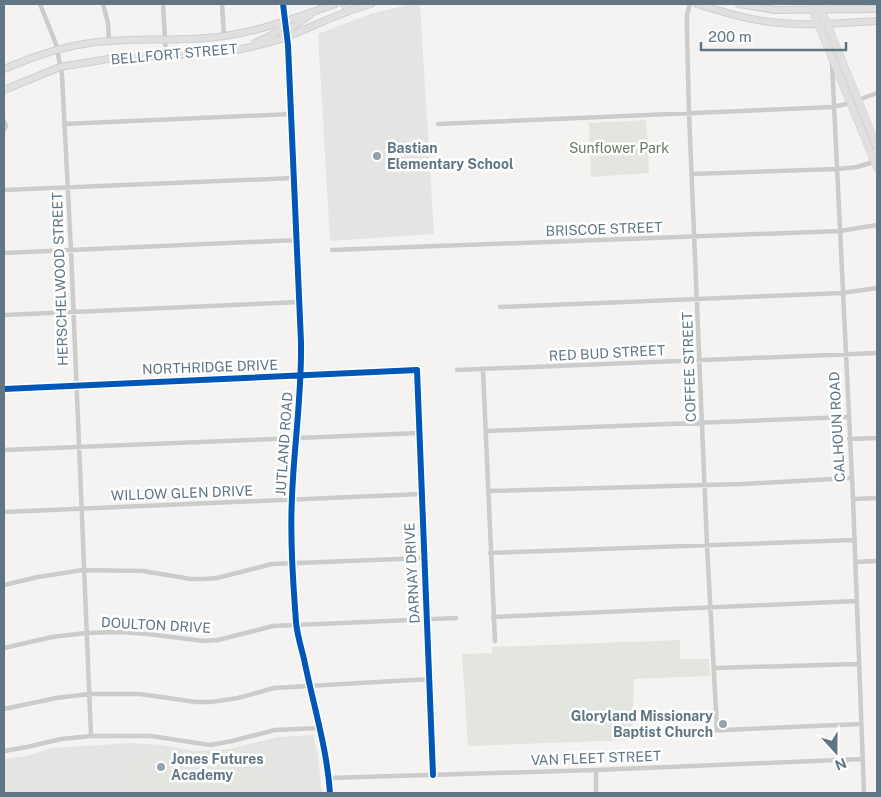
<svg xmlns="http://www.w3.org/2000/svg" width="881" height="797" viewBox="0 0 881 797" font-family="'Public Sans',sans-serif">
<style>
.built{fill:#e4e5e3}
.green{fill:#e3e6df}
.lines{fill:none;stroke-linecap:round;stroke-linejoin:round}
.secondary-casing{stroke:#ced0d1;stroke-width:8}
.primary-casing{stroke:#d0d1d0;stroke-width:8}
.street{stroke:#cbcccc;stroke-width:4.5}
.secondary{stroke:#e0e0e0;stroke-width:6}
.primary{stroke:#e0e0e0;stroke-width:7}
.cycleway-casing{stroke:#fff;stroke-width:9}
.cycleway{stroke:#0057b8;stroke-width:6}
.poi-dot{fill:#94a2aa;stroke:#fff;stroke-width:2}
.labels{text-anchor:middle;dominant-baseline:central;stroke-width:5;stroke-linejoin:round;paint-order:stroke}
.street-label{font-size:14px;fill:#607684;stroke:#fff}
.poi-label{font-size:14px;font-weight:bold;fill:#607684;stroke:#fff;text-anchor:start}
.park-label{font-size:14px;fill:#667a60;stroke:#fff}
</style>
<rect width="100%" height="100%" fill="#f4f3f1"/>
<path class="built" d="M 407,5 L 420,5 L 434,234 L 330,241 L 318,34 L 370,14 Z
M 313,735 L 318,756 L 322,793 L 4,793 L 4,759 L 27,756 L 51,748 L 131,743 L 162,745 L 195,751 L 215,750 L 230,749 L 278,737 Z"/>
<path class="green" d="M 646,120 L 649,173 L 591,177 L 589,123 Z
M 680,640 L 680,659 L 709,659 L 710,676 L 634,679 L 632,740 L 468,746 L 462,654 L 492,653 L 493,647 Z
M 243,750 L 244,755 C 257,764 261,778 255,793 L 250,793 C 254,786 255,778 252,770 C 243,749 213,756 195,756 C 182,757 168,756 156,759 C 141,765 136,779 141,793 L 136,792 C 132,779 137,767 147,758 L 147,753 Z
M 236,759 L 237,793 L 157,793 L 156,761 Z"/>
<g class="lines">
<defs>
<path id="secondary" d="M 283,4 L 288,45 L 301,342 C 302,394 294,445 292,497 C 290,538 293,581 296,622 C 297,634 301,647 304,659 C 313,704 327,748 330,793
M 344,4 L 348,11
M 697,4 C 724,12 751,21 780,23 C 812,26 845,23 877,21
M 739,4 L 775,10 L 877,9
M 287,35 L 292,27 L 309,16
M 255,43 L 276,33 L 285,21
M 4,69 C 30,58 56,48 84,44 C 130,36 178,43 225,36 C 263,30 299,17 335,4
M 4,90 L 60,67 L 108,59 L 224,52 C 243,49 262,45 281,39 C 311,28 340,12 371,4"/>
<path id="primary" d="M 810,4 L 877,168
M 819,4 L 877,147"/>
</defs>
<use href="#secondary" class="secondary-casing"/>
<use href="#primary" class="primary-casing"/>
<path class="street" d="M 40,4 L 56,44 L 62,75 L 71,250 L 91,736
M 103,4 L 108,23 L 109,41
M 163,4 L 166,56
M 222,4 L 224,36
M 690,4 L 687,15 L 687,34 L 689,113 L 707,545 L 717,730
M 832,63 L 853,499 L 864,793
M 4,121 L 6,126 L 4,130
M 64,124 L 291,114
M 438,124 L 833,107 L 850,103 L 877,93
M 692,174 L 838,169 L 857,167 L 876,161
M 4,190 L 294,178
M 332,250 L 840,231 L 877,225
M 4,253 L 297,240
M 500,307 L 842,293 L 877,288
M 4,315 L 299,302
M 457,370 L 877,353
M 483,370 L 495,641
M 4,389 L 417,370 L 433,775
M 486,431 L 848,417
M 849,439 L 877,438
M 4,450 L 419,433
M 488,491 L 742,484 L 851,478
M 853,499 L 877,498
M 4,512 L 421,494
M 490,553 L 853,540
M 855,562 L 877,561
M 4,585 L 38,577 L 83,570 L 143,571 L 191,579 L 204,579 L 217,578 L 272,564 L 424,558
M 493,617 L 856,601
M 4,648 L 52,637 L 86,633 L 117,632 L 148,634 L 204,641 L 218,640 L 273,626 L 456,618
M 714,668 L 859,664
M 4,709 L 56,698 L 89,694 L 140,694 L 196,702 L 211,702 L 238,698 L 274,688 L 430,679
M 634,734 L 861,724
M 4,751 L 27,747 L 61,739 L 91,736 L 151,736 L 210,745 L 232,741 L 275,730 L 320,728
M 596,770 L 596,793
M 329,778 L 596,770 L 863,759"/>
<use href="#secondary" class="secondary"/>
<use href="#primary" class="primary"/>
<defs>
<path id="cycleway" d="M 283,4 L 288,45 L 301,342 C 302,394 294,445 292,497 C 290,538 293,581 296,622 C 297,634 301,647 304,659 C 313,704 327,748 330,793
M 4,389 L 417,370 L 433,775"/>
</defs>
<use href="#cycleway" class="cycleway-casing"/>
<use href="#cycleway" class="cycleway"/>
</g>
<g class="poi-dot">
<circle cx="377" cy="156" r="5"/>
<circle cx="723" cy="724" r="5"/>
<circle cx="161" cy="767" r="5"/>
</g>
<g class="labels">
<g class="street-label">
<text transform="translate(174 54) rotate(-5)">BELLFORT STREET</text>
<text transform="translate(604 229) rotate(-2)">BRISCOE STREET</text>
<text transform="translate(60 279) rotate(-92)">HERSCHELWOOD STREET</text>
<text transform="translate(607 353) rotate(-3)">RED BUD STREET</text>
<text transform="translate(210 367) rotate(-2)">NORTHRIDGE DRIVE</text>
<text transform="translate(689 367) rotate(-92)">COFFEE STREET</text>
<text transform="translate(837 427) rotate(-93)">CALHOUN ROAD</text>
<text transform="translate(284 444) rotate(-86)">JUTLAND ROAD</text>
<text transform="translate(182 493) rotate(-2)">WILLOW GLEN DRIVE</text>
<text transform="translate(412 573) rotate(-93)">DARNAY DRIVE</text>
<text transform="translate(156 625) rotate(3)">DOULTON DRIVE</text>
<text transform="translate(596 758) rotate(-2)">VAN FLEET STREET</text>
</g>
<g class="poi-label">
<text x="387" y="148">Bastian<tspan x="387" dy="16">Elementary School</tspan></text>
<text x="713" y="716" text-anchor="end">Gloryland Missionary<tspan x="713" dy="16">Baptist Church</tspan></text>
<text x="171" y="759">Jones Futures<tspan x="171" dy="16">Academy</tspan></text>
</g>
<g class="park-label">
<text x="619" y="148">Sunflower Park</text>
</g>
</g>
<rect width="881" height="797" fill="none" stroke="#607684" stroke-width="10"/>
<g transform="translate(836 752) rotate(159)" stroke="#ffffff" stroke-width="4" paint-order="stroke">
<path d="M0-4L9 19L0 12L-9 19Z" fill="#607684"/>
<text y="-8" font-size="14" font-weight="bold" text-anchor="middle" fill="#607684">N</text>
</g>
<path d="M701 42v8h145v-8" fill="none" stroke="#607684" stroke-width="2.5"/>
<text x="708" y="42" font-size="15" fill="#607684" stroke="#ffffff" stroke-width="4" paint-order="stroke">200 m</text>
</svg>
